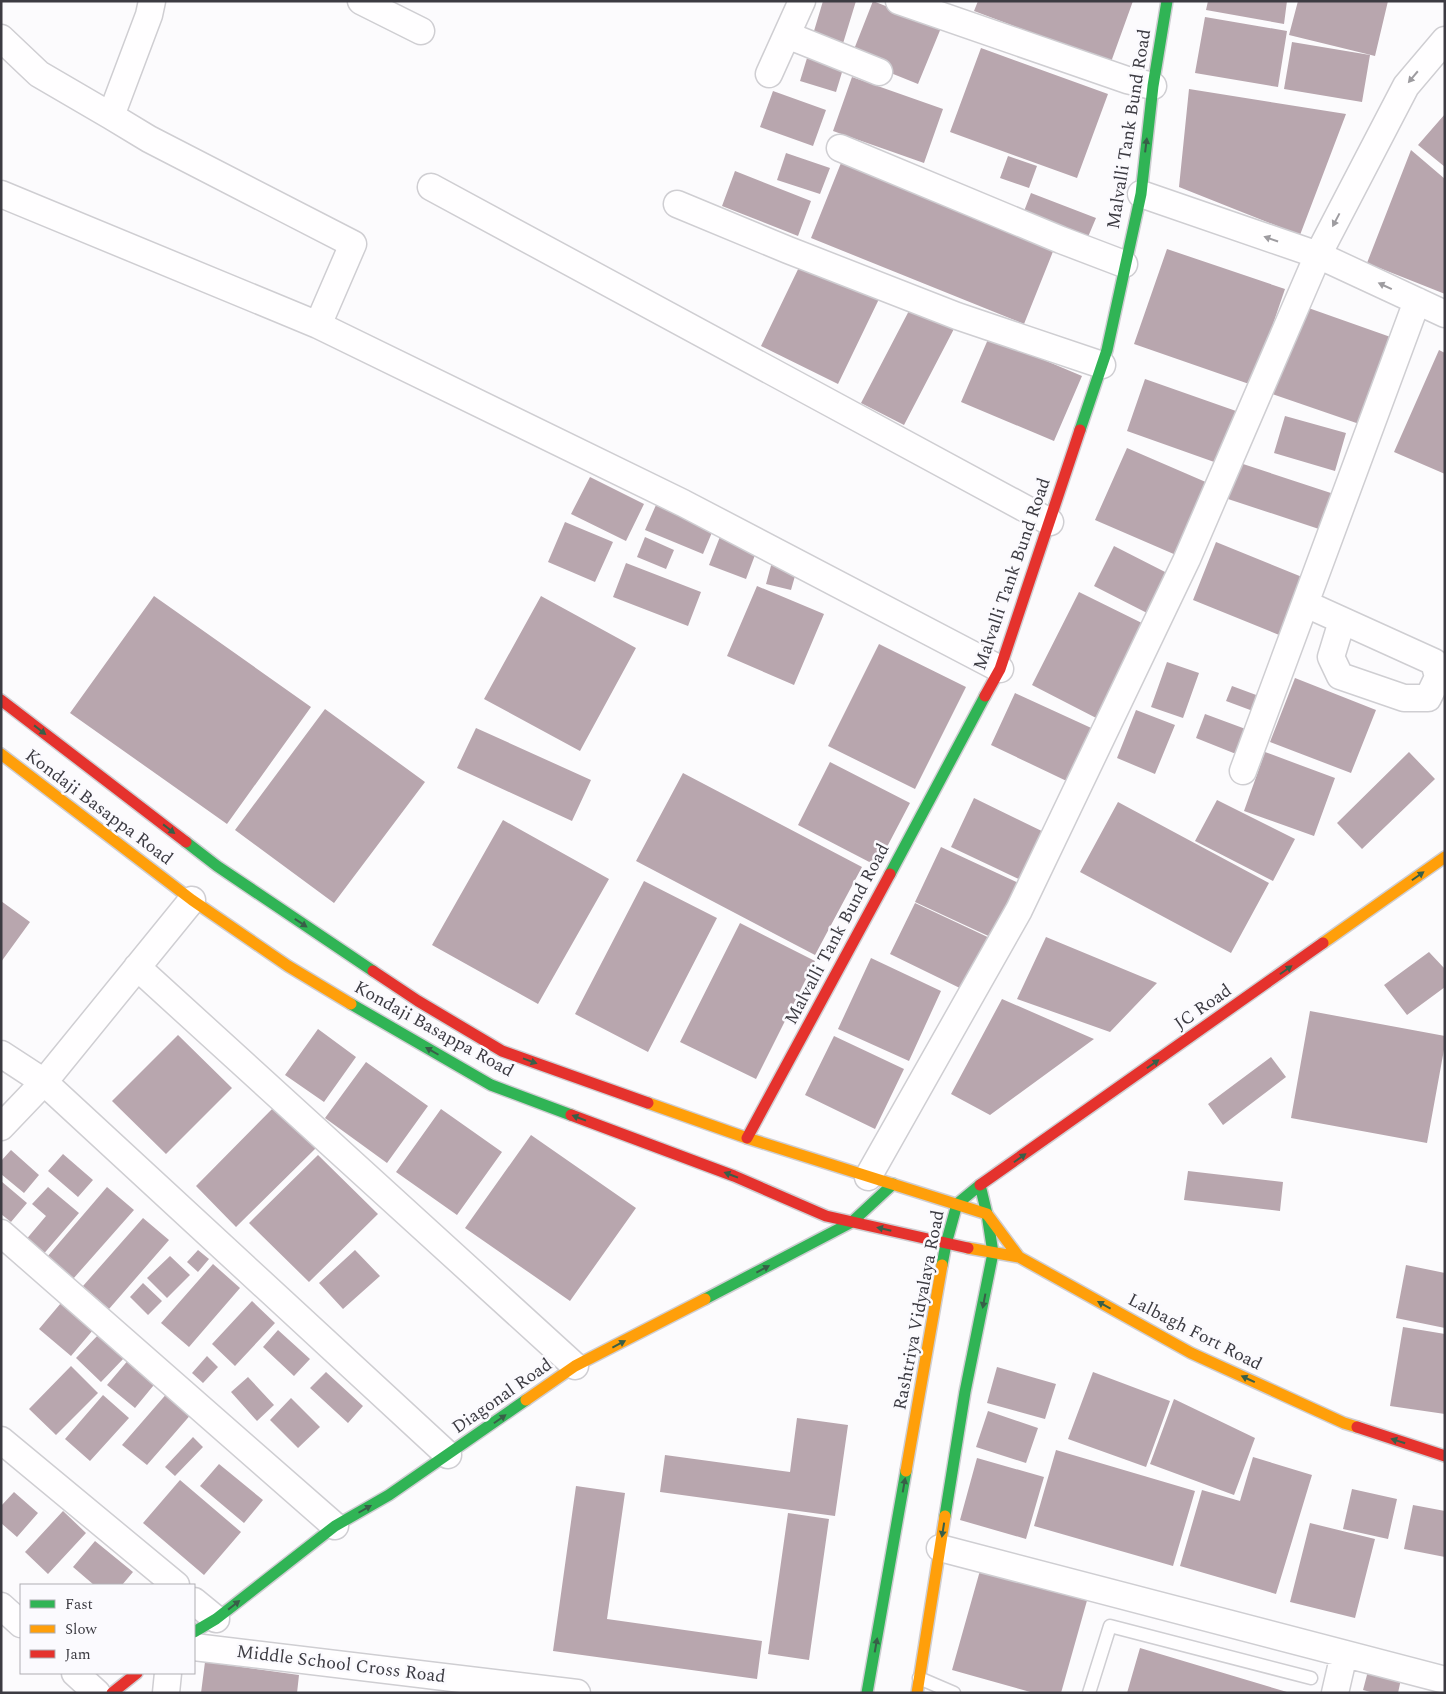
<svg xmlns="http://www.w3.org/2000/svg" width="1446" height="1694" viewBox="0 0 1446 1694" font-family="Spectral,serif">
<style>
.building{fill:#b8a6ae}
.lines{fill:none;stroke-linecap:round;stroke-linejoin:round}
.lane-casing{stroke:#cfced2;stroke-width:15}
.street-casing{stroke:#cfced2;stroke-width:29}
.fast-casing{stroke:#cfced2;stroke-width:14}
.slow-casing{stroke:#cfced2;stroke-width:14}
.jam-casing{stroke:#cfced2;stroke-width:14}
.lane{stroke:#fffeff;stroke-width:12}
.street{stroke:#fffeff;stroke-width:26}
.fast{stroke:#30b455;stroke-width:11}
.slow{stroke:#ff9f0a;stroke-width:11}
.jam{stroke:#e5322d;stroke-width:11}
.oneway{fill:#9e9ca0}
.oneway2{fill:#385f48}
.labels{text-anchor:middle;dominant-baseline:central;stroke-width:5;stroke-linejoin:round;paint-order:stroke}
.street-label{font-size:18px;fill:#3c3b42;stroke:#fbfafe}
</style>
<rect width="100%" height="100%" fill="#fcfbfd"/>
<path class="building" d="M 823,1 L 856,1 L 841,50 L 811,41 Z
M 873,1 L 941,28 L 918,84 L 851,57 Z
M 978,1 L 1133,1 L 1111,62 L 974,11 Z
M 1208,1 L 1287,1 L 1284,24 L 1206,10 Z
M 1298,1 L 1388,1 L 1375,56 L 1289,35 Z
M 1205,17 L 1287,31 L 1278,87 L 1195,73 Z
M 1292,42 L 1370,55 L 1362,102 L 1284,89 Z
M 981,48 L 1108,94 L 1077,178 L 950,132 Z
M 807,58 L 843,69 L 836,92 L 800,81 Z
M 852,77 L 943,109 L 924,163 L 833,131 Z
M 1189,89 L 1346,114 L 1300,235 L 1179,187 Z
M 773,91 L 826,110 L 813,146 L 760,127 Z
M 1445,114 L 1445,167 L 1418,145 Z
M 1411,150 L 1445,179 L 1445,294 L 1367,263 Z
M 786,153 L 830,168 L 820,194 L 777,180 Z
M 1008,156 L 1037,166 L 1029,188 L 1000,178 Z
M 841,163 L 1054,249 L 1024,324 L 811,238 Z
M 735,171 L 811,201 L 798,236 L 722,206 Z
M 1031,193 L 1096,218 L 1085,244 L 1021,219 Z
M 1167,249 L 1285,289 L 1252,385 L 1134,344 Z
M 802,261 L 879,299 L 838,384 L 761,346 Z
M 913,303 L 956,325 L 904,425 L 861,403 Z
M 1300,305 L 1399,340 L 1368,427 L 1269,393 Z
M 989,337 L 1082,376 L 1054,441 L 961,402 Z
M 1439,350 L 1445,353 L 1445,474 L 1394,452 Z
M 1145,379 L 1236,411 L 1217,463 L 1127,431 Z
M 1285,416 L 1346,433 L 1335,471 L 1274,453 Z
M 1127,448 L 1208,483 L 1176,555 L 1095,520 Z
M 1240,463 L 1340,496 L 1328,532 L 1228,499 Z
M 590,477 L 644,504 L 626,541 L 571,514 Z
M 656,505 L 713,530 L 703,554 L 645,530 Z
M 565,522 L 613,542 L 595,582 L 548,562 Z
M 721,534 L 758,547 L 746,579 L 709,565 Z
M 645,537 L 674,550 L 666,569 L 637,557 Z
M 1216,542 L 1307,579 L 1284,637 L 1193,600 Z
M 1114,546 L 1169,574 L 1149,614 L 1094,586 Z
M 772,562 L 797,569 L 791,590 L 766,584 Z
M 626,563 L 701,592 L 688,626 L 613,597 Z
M 757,586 L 824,614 L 794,685 L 727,656 Z
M 1079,592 L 1150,627 L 1102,721 L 1032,685 Z
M 154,596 L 311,707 L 227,824 L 70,713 Z
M 541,596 L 636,648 L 580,751 L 484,699 Z
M 879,644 L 966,687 L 915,789 L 828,746 Z
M 1167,662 L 1199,673 L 1183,718 L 1151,707 Z
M 1295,678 L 1376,710 L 1351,773 L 1270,742 Z
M 1232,686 L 1267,699 L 1261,714 L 1226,701 Z
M 1015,693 L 1100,732 L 1075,785 L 991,745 Z
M 325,709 L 425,782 L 334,903 L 235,830 Z
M 1136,710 L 1175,725 L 1155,774 L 1117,758 Z
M 1205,714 L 1251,731 L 1241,756 L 1196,738 Z
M 476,728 L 591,780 L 572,821 L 457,768 Z
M 1265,752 L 1335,778 L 1314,836 L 1244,811 Z
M 1409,752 L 1435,779 L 1362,849 L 1337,823 Z
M 830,762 L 910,803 L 877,866 L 798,825 Z
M 683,773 L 862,867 L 815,955 L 636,861 Z
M 974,798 L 1050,835 L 1027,883 L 951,847 Z
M 1217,800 L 1295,839 L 1273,881 L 1195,841 Z
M 1118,802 L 1269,883 L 1231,953 L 1080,872 Z
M 503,820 L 609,879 L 538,1004 L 432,945 Z
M 941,847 L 1023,885 L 997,940 L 915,902 Z
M 644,881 L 717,918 L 648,1052 L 575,1014 Z
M 1,901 L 30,922 L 1,962 Z
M 915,903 L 994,940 L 968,992 L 890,954 Z
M 740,923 L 815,961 L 756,1079 L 680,1042 Z
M 1046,937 L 1157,983 L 1110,1032 L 1017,999 Z
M 1429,952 L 1445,969 L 1445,987 L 1407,1015 L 1384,985 Z
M 871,958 L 941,991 L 909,1061 L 838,1029 Z
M 1002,999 L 1094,1039 L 990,1115 L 951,1094 Z
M 1310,1011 L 1445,1036 L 1445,1044 L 1427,1143 L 1291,1118 Z
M 318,1029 L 356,1057 L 324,1102 L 285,1075 Z
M 178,1035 L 232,1088 L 166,1154 L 112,1101 Z
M 834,1036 L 904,1069 L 875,1129 L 805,1095 Z
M 1271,1057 L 1286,1077 L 1223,1125 L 1208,1104 Z
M 366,1062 L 428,1106 L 387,1163 L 325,1118 Z
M 275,1106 L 317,1147 L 236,1227 L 196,1186 Z
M 441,1109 L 502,1152 L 457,1215 L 396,1172 Z
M 531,1135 L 636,1208 L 570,1301 L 465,1228 Z
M 11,1150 L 39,1175 L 24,1193 L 1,1174 L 1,1161 Z
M 63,1154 L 93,1180 L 78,1197 L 48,1171 Z
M 318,1155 L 378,1214 L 309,1282 L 249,1223 Z
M 1188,1171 L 1283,1182 L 1280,1211 L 1184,1200 Z
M 1,1181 L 27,1203 L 11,1222 L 1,1214 Z
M 48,1187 L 79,1213 L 41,1257 L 24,1242 L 46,1216 L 32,1204 Z
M 107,1187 L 134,1210 L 73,1279 L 47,1257 Z
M 143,1218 L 169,1240 L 109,1309 L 83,1286 Z
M 198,1250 L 209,1259 L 198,1272 L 187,1262 Z
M 355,1250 L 380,1276 L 343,1309 L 319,1283 Z
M 170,1256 L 190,1275 L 167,1298 L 147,1278 Z
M 213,1264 L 240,1288 L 189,1347 L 161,1323 Z
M 1406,1265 L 1445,1273 L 1445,1328 L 1396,1318 Z
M 143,1283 L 162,1301 L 148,1315 L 130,1297 Z
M 252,1301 L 275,1323 L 235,1366 L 212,1344 Z
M 61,1303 L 93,1330 L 71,1356 L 39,1329 Z
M 1403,1327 L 1445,1334 L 1445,1414 L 1390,1406 Z
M 278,1330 L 310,1359 L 294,1376 L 263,1347 Z
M 100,1333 L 125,1357 L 101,1382 L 76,1358 Z
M 207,1356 L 218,1367 L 203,1383 L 192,1373 Z
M 130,1358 L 158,1380 L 135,1408 L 107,1385 Z
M 71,1366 L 98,1393 L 56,1435 L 29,1409 Z
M 997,1367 L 1056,1384 L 1045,1419 L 987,1403 Z
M 326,1372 L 363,1406 L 348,1423 L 310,1388 Z
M 1093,1372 L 1170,1401 L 1146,1467 L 1068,1439 Z
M 248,1377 L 274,1405 L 257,1421 L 231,1392 Z
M 169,1391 L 193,1412 L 147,1465 L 122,1445 Z
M 103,1395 L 129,1418 L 90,1461 L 65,1439 Z
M 291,1398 L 320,1427 L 298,1448 L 270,1420 Z
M 1174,1399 L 1255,1438 L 1234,1495 L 1150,1464 Z
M 988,1411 L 1038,1428 L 1026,1463 L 976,1447 Z
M 797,1418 L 848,1425 L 835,1516 L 660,1492 L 665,1455 L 790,1472 Z
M 193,1437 L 203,1447 L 175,1476 L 165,1467 Z
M 1056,1450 L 1195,1491 L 1173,1566 L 1034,1526 Z
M 1253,1457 L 1312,1475 L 1276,1594 L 1180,1566 L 1202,1490 L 1240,1501 Z
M 977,1458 L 1044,1477 L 1026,1539 L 960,1520 Z
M 219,1464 L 263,1500 L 244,1523 L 200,1486 Z
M 180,1480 L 241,1532 L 204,1575 L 143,1523 Z
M 576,1486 L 625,1493 L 607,1619 L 762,1641 L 757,1679 L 553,1651 Z
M 1352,1489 L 1397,1499 L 1388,1539 L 1343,1529 Z
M 14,1492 L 38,1513 L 17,1537 L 1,1523 L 1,1506 Z
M 1413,1505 L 1445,1511 L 1445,1557 L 1404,1549 Z
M 63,1511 L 86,1533 L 48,1574 L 25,1552 Z
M 788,1513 L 829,1519 L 809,1660 L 768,1654 Z
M 1310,1523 L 1375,1539 L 1355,1618 L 1290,1602 Z
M 95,1541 L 133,1572 L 122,1585 L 94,1585 L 73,1567 Z
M 981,1567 L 1088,1597 L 1061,1693 L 1034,1693 L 952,1670 Z
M 1140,1648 L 1287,1692 L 1287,1693 L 1127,1693 Z
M 205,1662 L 299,1675 L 297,1693 L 201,1693 Z
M 1368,1671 L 1401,1679 L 1398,1693 L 1374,1693 L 1363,1690 Z"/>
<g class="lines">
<defs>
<path id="lane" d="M 919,1678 L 954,1693
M 1089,1693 L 1110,1626 L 1311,1678"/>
<path id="street" d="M 361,1 L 421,31
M 899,1 L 1127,80 L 1153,86
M 787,35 L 879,72
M 1,38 L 39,74 L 111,116 L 149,139 L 353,244 L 318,325
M 769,74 L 802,1
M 111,116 L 149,15 L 152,1
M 840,148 L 1061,240 L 1124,264
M 431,187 L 1050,522
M 1,194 L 318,325 L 683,503 L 1000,669
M 1141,194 L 1318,255 L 1445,314
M 677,204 L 788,250 L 957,316 L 1102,365
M 1306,604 L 1434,662 L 1438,677 L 1428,698 L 1404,698 L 1340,676 L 1331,657 L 1342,621
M 1243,771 L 1417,301
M 137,967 L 575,1366
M 1,1054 L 44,1082 L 448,1455
M 1,1127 L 44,1082 L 192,900
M 868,1177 L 1019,910 L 1187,559 L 1318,255 L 1406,86 L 1445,40
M 1,1233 L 335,1526
M 1,1440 L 176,1585
M 940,1548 L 1445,1680
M 194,1601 L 216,1619
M 1,1606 L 21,1624
M 194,1647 L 577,1693
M 75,1673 L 97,1693
M 166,1693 L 168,1673
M 1335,1693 L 1344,1654"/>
<path id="fast" d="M 1080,430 L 1107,350 L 1141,194 L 1153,86 L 1167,1
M 186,842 L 217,866 L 373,971
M 890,874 L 985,696
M 351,1004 L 491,1085 L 571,1115
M 942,1265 L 946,1244 L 957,1204 L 980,1185 L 987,1214 L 993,1253 L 965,1392 L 945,1516
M 705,1299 L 852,1222 L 893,1184
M 194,1632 L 216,1619 L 335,1526 L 389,1495 L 526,1400
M 867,1693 L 906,1471"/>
<path id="slow" d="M 1,754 L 192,900 L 288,966 L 351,1004
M 1323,943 L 1445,857
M 648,1103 L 747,1138 L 987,1214 L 1019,1257
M 968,1248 L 1019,1257 L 1191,1353 L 1344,1423 L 1357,1427
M 526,1400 L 575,1366 L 705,1299
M 906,1471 L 942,1265
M 917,1693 L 945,1516"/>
<path id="jam" d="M 985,696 L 1000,669 L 1080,430
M 1,700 L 186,842
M 373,971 L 418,1001 L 502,1051 L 648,1103
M 571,1115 L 734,1176 L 826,1216 L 968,1248
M 747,1138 L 890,874
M 980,1185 L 1323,943
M 1357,1427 L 1445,1456
M 112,1693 L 137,1673"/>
</defs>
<use href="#lane" class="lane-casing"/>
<use href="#street" class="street-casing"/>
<use href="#fast" class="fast-casing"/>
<use href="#slow" class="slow-casing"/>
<use href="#jam" class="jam-casing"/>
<use href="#lane" class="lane"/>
<use href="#street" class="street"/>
<use href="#fast" class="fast"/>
<use href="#slow" class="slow"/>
<use href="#jam" class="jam"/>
</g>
<defs><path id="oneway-solid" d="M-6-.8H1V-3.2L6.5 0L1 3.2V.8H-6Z" transform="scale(1.25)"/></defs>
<g class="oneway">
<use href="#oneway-solid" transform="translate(1413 77) rotate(130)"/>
<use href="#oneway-solid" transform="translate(1336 220) rotate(118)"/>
<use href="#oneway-solid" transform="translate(1271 239) rotate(-161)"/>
<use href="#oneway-solid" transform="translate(1385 286) rotate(-155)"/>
</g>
<g class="oneway2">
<use href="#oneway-solid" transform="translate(1146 145) rotate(-83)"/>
<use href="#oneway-solid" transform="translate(40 730) rotate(38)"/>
<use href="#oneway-solid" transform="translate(169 829) rotate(38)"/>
<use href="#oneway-solid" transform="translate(1418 876) rotate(-35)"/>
<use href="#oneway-solid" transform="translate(301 923) rotate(34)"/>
<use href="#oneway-solid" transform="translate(1286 970) rotate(-35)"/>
<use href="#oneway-solid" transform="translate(432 1051) rotate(-150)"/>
<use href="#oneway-solid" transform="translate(530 1061) rotate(20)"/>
<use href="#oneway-solid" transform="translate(1153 1064) rotate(-35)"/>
<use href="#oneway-solid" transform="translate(579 1118) rotate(-159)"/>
<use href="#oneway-solid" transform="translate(1020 1158) rotate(-35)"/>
<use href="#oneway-solid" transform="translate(731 1175) rotate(-159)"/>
<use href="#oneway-solid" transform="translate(884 1229) rotate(-167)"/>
<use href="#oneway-solid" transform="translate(763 1269) rotate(-28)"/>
<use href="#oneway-solid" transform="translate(984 1301) rotate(101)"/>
<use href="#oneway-solid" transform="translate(1104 1305) rotate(-151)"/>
<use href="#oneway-solid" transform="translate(619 1344) rotate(-28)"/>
<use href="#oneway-solid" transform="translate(1248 1379) rotate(-155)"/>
<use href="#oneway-solid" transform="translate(500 1419) rotate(-35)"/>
<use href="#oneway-solid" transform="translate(1398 1441) rotate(-162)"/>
<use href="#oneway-solid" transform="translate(904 1485) rotate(-80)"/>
<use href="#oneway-solid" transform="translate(365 1509) rotate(-30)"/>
<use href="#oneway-solid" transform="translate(943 1530) rotate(99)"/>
<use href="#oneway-solid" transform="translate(234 1605) rotate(-38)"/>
<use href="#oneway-solid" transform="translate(876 1645) rotate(-80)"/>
</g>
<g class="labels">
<g class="street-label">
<text transform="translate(1129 129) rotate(-81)">Malvalli Tank Bund Road</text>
<text transform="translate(1012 574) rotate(-71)">Malvalli Tank Bund Road</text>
<text transform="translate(99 807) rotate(37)">Kondaji Basappa Road</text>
<text transform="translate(837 934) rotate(-62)">Malvalli Tank Bund Road</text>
<text transform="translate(1203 1007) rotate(-35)">JC Road</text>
<text transform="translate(434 1029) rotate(29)">Kondaji Basappa Road</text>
<text transform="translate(919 1310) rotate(-79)">Rashtriya Vidyalaya Road</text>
<text transform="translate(1195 1332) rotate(27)">Lalbagh Fort Road</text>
<text transform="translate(502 1396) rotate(-35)">Diagonal Road</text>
<text transform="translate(341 1664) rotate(7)">Middle School Cross Road</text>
</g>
</g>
<rect width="1446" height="1694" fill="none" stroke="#3c3b42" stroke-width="5"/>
<rect x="20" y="1584" width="175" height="90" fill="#fbfafe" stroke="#afaeb3"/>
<rect x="30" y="1600" width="25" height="8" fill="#30b455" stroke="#afaeb3"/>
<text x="65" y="1609" font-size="15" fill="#3c3b42">Fast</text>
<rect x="30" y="1625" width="25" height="8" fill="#ff9f0a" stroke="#afaeb3"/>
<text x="65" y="1634" font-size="15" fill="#3c3b42">Slow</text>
<rect x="30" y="1650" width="25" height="8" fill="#e5322d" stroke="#afaeb3"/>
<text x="65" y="1659" font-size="15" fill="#3c3b42">Jam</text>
</svg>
